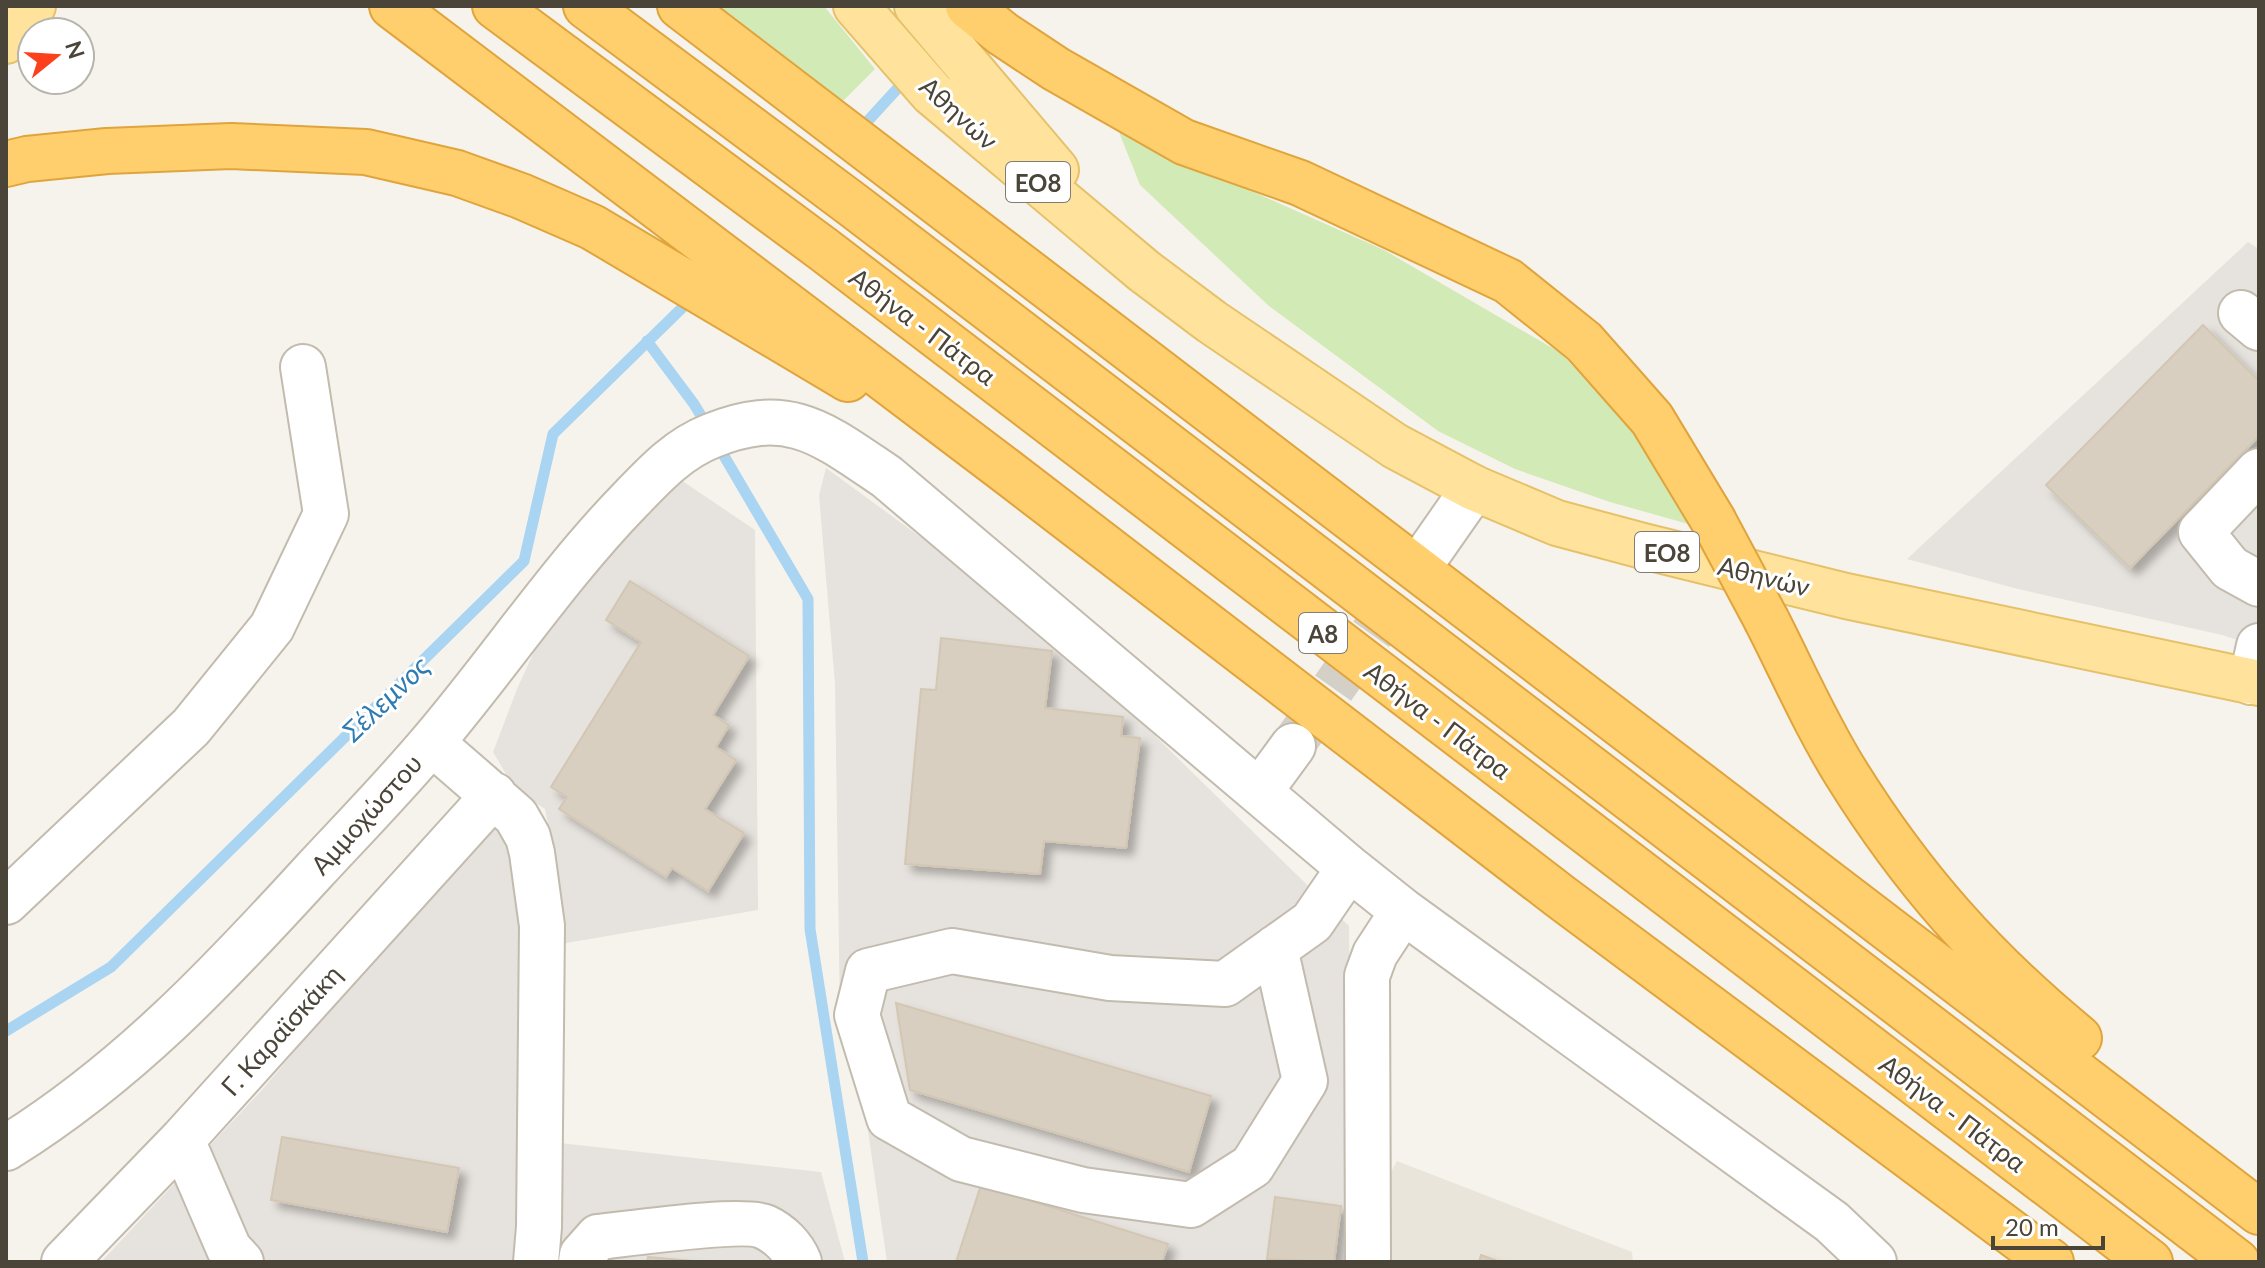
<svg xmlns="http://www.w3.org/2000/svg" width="2265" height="1268" viewBox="0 0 2265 1268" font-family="Lato,sans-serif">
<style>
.residential{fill:#eae5da}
.industrial{fill:#e6e2dd}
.green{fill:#d2eab5}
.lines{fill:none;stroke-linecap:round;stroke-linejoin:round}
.stream{stroke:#a9d4f2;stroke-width:11}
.building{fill:#d8cfc1;stroke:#d3c7b4;stroke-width:2;filter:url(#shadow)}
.minor-tunnel{stroke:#d4d0c8;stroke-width:44;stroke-dasharray:44 22;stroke-linecap:butt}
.minor-casing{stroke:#c2bbae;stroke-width:48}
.major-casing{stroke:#e6c16a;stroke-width:48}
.highway-casing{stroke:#e0a43c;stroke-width:48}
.minor{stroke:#fff;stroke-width:44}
.major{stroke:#ffe39c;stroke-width:44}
.highway{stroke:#ffcf6e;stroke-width:44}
.highway-bridge-casing{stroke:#e0a43c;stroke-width:48;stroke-linecap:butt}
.highway-bridge{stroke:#ffcf6e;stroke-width:44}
.labels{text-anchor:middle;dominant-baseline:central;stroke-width:6;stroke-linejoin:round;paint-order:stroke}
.shield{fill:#fff;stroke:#817c74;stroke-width:2}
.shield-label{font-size:24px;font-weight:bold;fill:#4b4439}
.street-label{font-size:26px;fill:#4b4439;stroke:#fff}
.water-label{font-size:28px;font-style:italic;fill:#2e7ab2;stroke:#fff}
</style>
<defs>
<filter id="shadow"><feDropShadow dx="7" dy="7" stdDeviation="4" flood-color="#0004"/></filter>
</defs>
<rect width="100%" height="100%" fill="#f6f3ec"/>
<path class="residential" d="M 1397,1161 L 1632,1252 L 1633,1262 L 1387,1262 L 1384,1184 Z"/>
<path class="industrial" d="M 2248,242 L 2259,249 L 2259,647 L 2222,635 L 2018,589 L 1907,559 Z
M 826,468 L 1026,614 L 1084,660 L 1143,724 L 1349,926 L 1352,1262 L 887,1262 L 866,1117 L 840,1017 L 835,684 L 819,495 Z
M 678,478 L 755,530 L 758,910 L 555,945 L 553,849 L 545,809 L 528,798 L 506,774 L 493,752 L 517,689 L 548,621 Z
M 495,816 L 511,834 L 527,941 L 522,1262 L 101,1262 L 261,1091 Z
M 551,1142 L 821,1172 L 845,1262 L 549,1262 Z"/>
<path class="green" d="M 714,6 L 824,6 L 875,69 L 838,106 Z
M 1119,132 L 1384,250 L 1561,353 L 1670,474 L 1699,527 L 1610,502 L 1515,469 L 1438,431 L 1269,306 L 1140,185 Z"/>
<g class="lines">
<path class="stream" d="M 865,124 L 897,89
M 647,341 L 694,404 L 709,429
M 717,444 L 808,599 L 810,929 L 863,1262
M 6,1031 L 111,967 L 524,561 L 553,434 L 683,307"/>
</g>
<path class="building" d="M 2203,325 L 2259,381 L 2259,436 L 2130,568 L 2046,485 Z
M 630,581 L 749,656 L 713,715 L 729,725 L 716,747 L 736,760 L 705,809 L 744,833 L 708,891 L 672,868 L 666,877 L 559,809 L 567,797 L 551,787 L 641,642 L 606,620 Z
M 941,638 L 1052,651 L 1045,708 L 1123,717 L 1121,736 L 1140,738 L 1126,848 L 1044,841 L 1040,874 L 905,864 L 921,689 L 936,690 Z
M 896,1003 L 1211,1096 L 1189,1172 L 910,1090 Z
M 282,1137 L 459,1168 L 447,1232 L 271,1200 Z
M 981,1185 L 1168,1244 L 1162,1262 L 956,1262 Z
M 1275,1197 L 1341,1206 L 1334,1262 L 1267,1259 Z
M 1481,1255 L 1500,1262 L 1479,1262 Z
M 648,1257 L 704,1262 L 647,1262 Z"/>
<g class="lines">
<path class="minor-tunnel" d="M 1295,742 L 1430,551"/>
<defs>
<path id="minor" d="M 2241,313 L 2259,328
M 2259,471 L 2201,532 L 2230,568 L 2259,584
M 1430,551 L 1474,488
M 2251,682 L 2259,646
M 432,743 L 516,816 L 528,837 L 532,853 L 542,926 L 539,1227 L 536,1262
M 1260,791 L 1293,746
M 6,902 L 191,727 L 272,627 L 326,514 L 303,367
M 1275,948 L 1305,1081 L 1252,1166 L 1191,1205 L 1083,1190 L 961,1159 L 889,1118 L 857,1015 L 868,971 L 952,951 L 1110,978 L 1225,984 L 1312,922 L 1349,868
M 182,1140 L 229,1249 L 241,1262
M 6,1148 C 127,1073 219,975 314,871 C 354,828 395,786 432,742 C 500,662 558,574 631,499 C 655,474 678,449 711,436 C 790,404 823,434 887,477 L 1349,868 L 1403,911 L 1832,1222 L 1874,1262
M 64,1262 L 182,1140 L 494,795
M 581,1262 L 582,1255 L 598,1237 C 628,1234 744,1217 765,1227 C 780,1234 793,1247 799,1262
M 1368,1262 L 1367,976 L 1375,954 L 1403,911"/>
<path id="major" d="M 856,6 L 932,93 L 1144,271 L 1212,322 L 1395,446 L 1474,488 L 1557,523 L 1643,546 L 1846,596 L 2259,683
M 917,6 L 1056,170
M 6,41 L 33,6"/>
<path id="highway" d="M 392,6 L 1005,470 L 1561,897 L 2051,1262
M 495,6 L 823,249 L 2150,1262
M 586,6 L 853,205 L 2237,1262
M 680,6 L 2259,1212
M 968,6 L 1003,34 L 1056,69 L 1184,142 L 1300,183 L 1508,281 L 1584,342 L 1652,419 L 1713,520
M 6,164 L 27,159 L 107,151 L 231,146 L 366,152 L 457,173 L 521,196 L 592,227 L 848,379
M 1767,621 C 1793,672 1816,725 1846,773 C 1912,879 1983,959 2079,1038"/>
</defs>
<use href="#minor" class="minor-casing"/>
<use href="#major" class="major-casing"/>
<use href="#highway" class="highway-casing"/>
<use href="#minor" class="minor"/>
<use href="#major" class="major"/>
<use href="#highway" class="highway"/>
<defs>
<path id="highway-bridge" d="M 1713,520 L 1767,621"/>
</defs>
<use href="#highway-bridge" class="highway-bridge-casing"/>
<use href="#highway-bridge" class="highway-bridge"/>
</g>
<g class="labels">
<g class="shield">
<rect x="1006" y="162" width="64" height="40" rx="6"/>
<rect x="1635" y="532" width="64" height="40" rx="6"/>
<rect x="1299" y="613" width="48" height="40" rx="6"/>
</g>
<g class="shield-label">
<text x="1038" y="182">ΕΟ8</text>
<text x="1667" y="552">ΕΟ8</text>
<text x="1323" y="633">Α8</text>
</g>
<g class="street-label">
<text transform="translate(959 113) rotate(42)">Αθηνών</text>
<text transform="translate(923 326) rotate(37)">Αθήνα - Πάτρα</text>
<text transform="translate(1764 576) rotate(14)">Αθηνών</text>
<text transform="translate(1438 720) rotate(37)">Αθήνα - Πάτρα</text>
<text transform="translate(366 814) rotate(-48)">Αμμοχώστου</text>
<text transform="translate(281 1030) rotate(-48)">Γ. Καραϊσκάκη</text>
<text transform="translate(1953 1113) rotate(37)">Αθήνα - Πάτρα</text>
</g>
<g class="water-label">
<text transform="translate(385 698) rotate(-44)">Σέλεμνος</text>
</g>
</g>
<rect width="2265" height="1268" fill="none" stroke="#4b4439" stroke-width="16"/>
<g transform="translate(56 56) rotate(72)"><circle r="38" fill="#ffffff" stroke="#b7b4b0" stroke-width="2"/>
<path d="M0-6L14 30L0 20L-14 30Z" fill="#fc3f1d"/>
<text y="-12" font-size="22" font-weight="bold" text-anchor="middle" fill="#4b4439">N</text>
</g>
<path d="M1993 1236v12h110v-12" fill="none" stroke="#4b4439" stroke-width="4"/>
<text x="2005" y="1236" font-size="24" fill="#4b4439" stroke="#ffffff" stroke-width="6" paint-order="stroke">20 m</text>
</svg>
